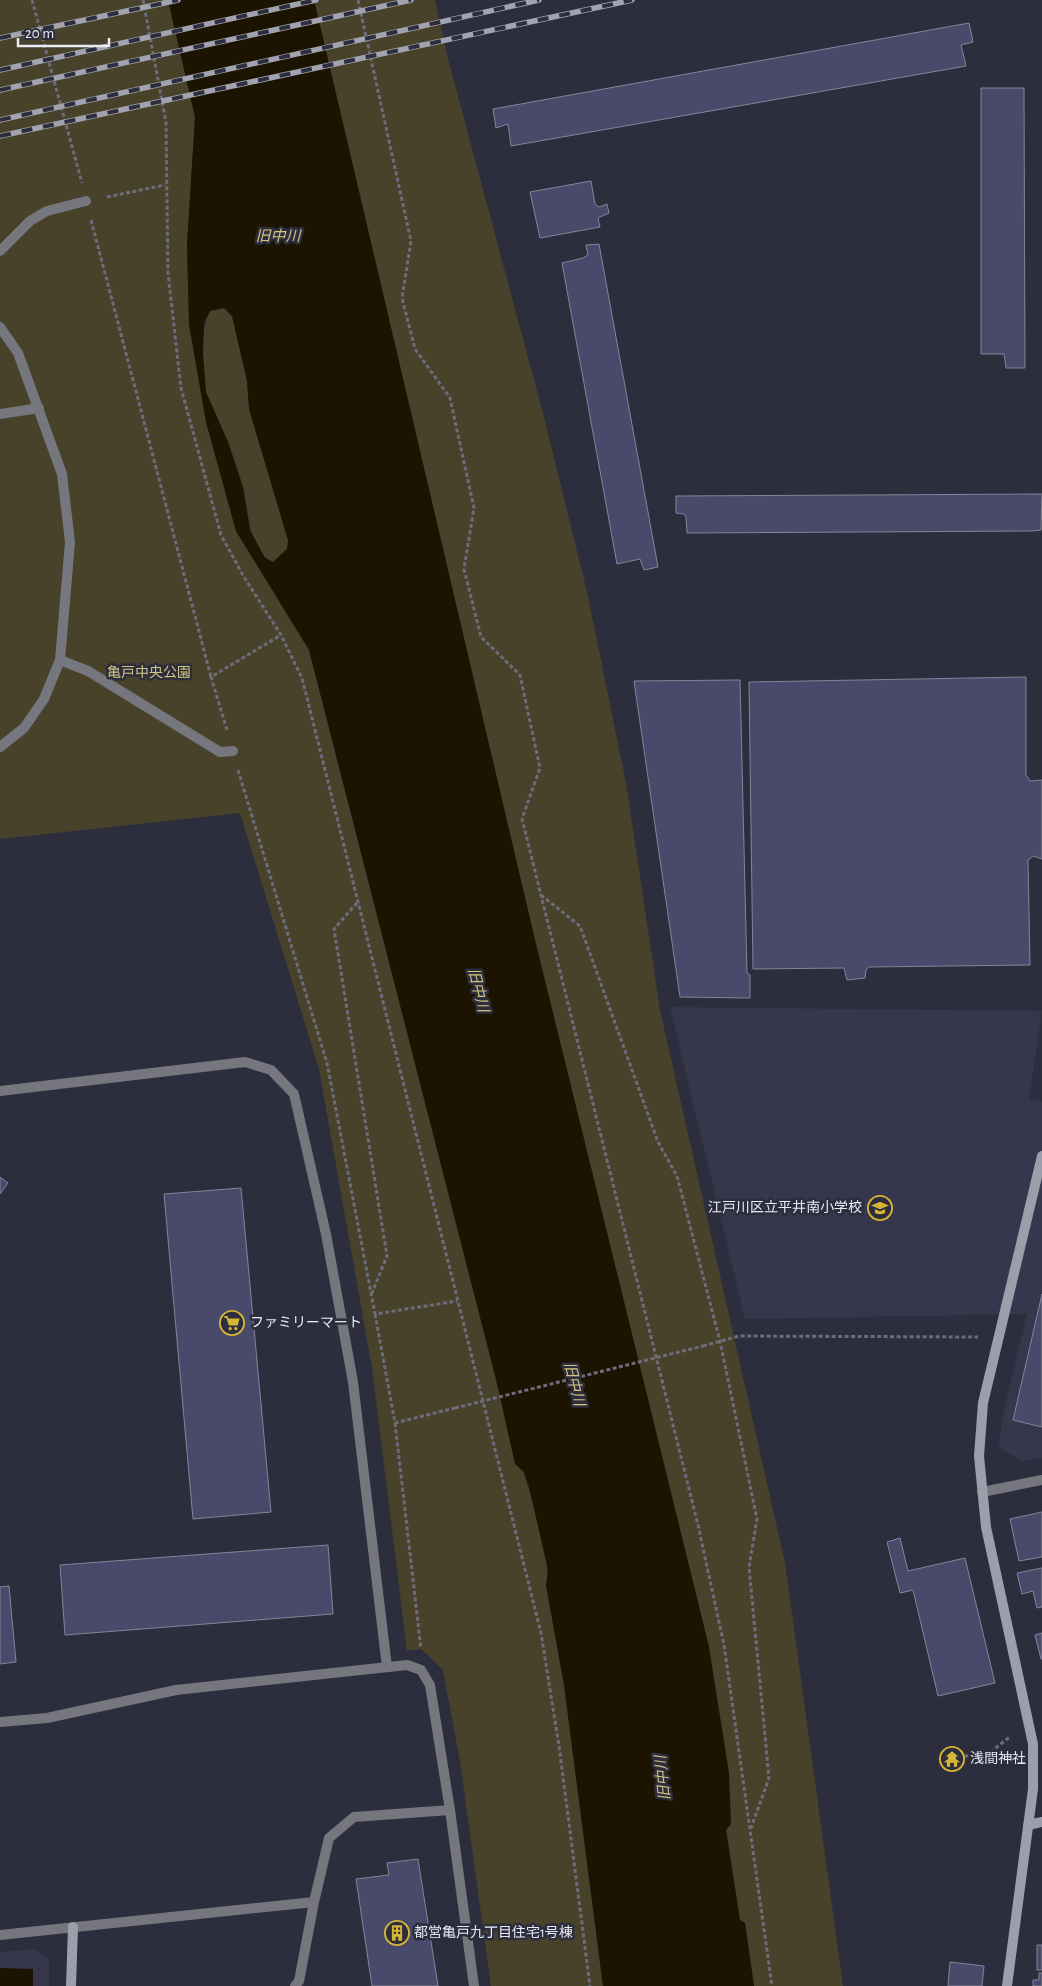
<svg xmlns="http://www.w3.org/2000/svg" width="1042" height="1986" viewBox="0 0 1042 1986" font-family="'Alegreya Sans','Noto Sans JP',sans-serif">
<style>
.built{fill:#36364c}
.green{fill:#48422b}
.water{fill:#1c1400;fill-rule:evenodd}
.building{fill:#49496c;stroke:#848597}
.lines{fill:none;stroke-linecap:round;stroke-linejoin:round}
.path{stroke:#6c6d7a;stroke-width:3;stroke-dasharray:4 2.5;stroke-linecap:butt}
.lane{stroke:#76767e;stroke-width:10}
.street{stroke:#76767e;stroke-width:10}
.secondary{stroke:#9d9eab;stroke-width:10}
.rail-casing{stroke:#a2a3af;stroke-width:5.5}
.rail{stroke:#2d2e3d;stroke-width:4;stroke-dasharray:11;stroke-linecap:butt}
.path-bridge{stroke:#6c6d7a;stroke-width:3;stroke-dasharray:4 2.5;stroke-linecap:butt}
.labels{text-anchor:middle;dominant-baseline:central;stroke-width:5;stroke-linejoin:round;paint-order:stroke}
.park-label{font-size:14px;fill:#d5c380;stroke:#2d2e3d}
.poi-label{font-size:14px;fill:#e9eaf4;stroke:#2d2e3d;text-anchor:start}
.water-label{font-size:15px;font-style:italic;fill:#d5c280;stroke:#2d2e3d}
</style>
<rect width="100%" height="100%" fill="#2d2e3d"/>
<path class="built" d="M 670,1007 L 1042,1011 L 1029,1100 L 1042,1101 L 1042,1458 L 1022,1461 L 999,1448 L 1002,1418 L 1027,1314 L 745,1319 Z
M 34,1949 L 49,1959 L 49,1986 L 0,1986 L 0,1952 Z"/>
<path class="green" d="M 0,0 L 168,0 L 195,117 L 187,244 L 189,324 L 206,422 L 236,531 L 309,650 L 505,1416 C 515,1447 555,1559 546,1585 L 564,1685 L 603,1986 L 491,1986 L 460,1761 L 443,1670 L 421,1649 L 407,1651 L 372,1368 L 319,1069 L 240,813 L 0,839 Z
M 314,0 L 435,0 L 448,59 L 544,417 L 587,592 L 626,783 L 660,1010 L 785,1563 L 843,1986 L 754,1986 L 745,1923 L 740,1920 L 726,1829 L 731,1824 L 709,1647 L 535,940 Z
M 224,308 L 232,316 L 247,381 L 249,409 L 288,540 L 288,549 L 273,562 C 246,549 250,511 243,487 C 239,472 234,457 228,443 C 222,426 208,408 205,390 C 202,365 199,333 210,311 Z"/>
<path class="water" d="M 168,0 L 314,0 L 535,940 L 709,1647 L 729,1773 L 731,1824 L 726,1830 L 740,1920 L 745,1923 L 754,1986 L 603,1986 L 564,1685 L 546,1585 L 548,1570 L 529,1487 L 524,1472 L 515,1464 L 496,1379 L 309,650 L 236,531 L 206,422 L 189,324 L 187,244 L 195,117 ZM 224,308 L 232,316 L 247,381 L 249,409 L 288,540 L 287,549 L 273,562 L 265,558 L 250,530 L 243,488 L 228,442 L 206,392 L 203,353 L 204,323 L 210,311 Z
M 0,1968 L 33,1969 L 33,1986 L 0,1986 Z"/>
<path class="building" d="M 969,23 L 973,42 L 961,45 L 966,66 L 511,146 L 508,124 L 496,128 L 493,109 Z
M 981,88 L 1024,88 L 1025,368 L 1006,368 L 1004,354 L 981,354 Z
M 591,181 L 595,204 L 599,207 L 607,204 L 609,213 L 598,218 L 600,227 L 540,238 L 530,192 Z
M 599,244 L 658,567 L 644,570 L 640,559 L 617,564 L 562,263 L 583,258 L 588,255 L 586,245 Z
M 1042,494 L 1041,530 L 1032,531 L 687,533 L 686,517 L 684,514 L 676,513 L 676,496 Z
M 1026,677 L 1026,775 L 1030,781 L 1042,780 L 1042,859 L 1033,856 L 1028,860 L 1030,965 L 869,967 L 866,970 L 865,978 L 847,980 L 844,968 L 753,969 L 749,682 Z
M 740,680 L 747,973 L 750,975 L 750,998 L 680,997 L 634,681 Z
M 0,1177 L 8,1183 L 0,1194 Z
M 241,1188 L 271,1512 L 193,1519 L 164,1194 Z
M 1042,1294 L 1042,1427 L 1013,1420 Z
M 1042,1512 L 1042,1557 L 1019,1561 L 1010,1519 Z
M 900,1538 L 908,1571 L 965,1558 L 995,1683 L 938,1696 L 913,1590 L 900,1593 L 887,1542 Z
M 328,1545 L 333,1614 L 65,1635 L 60,1565 Z
M 1042,1568 L 1042,1607 L 1037,1608 L 1033,1591 L 1022,1594 L 1017,1573 Z
M 9,1586 L 16,1662 L 0,1664 L 0,1587 Z
M 1042,1633 L 1042,1659 L 1041,1659 L 1035,1635 Z
M 962,1751 L 963,1765 L 945,1768 L 943,1753 Z
M 418,1859 L 438,1986 L 372,1986 L 356,1879 L 389,1875 L 387,1863 Z
M 1037,1945 L 1042,1945 L 1042,1970 L 1037,1970 Z
M 950,1962 L 984,1966 L 982,1986 L 948,1986 Z
M 1039,1973 L 1042,1973 L 1042,1986 L 1033,1986 L 1033,1980 L 1039,1980 Z"/>
<g class="lines">
<path class="path" d="M 32,0 L 82,183
M 143,0 L 166,122 L 168,273 L 181,388 L 221,535 L 244,577 L 281,635 L 302,678 L 541,1633 L 559,1746 L 590,1986
M 358,0 L 411,241 L 402,298 L 415,349 L 450,398 L 474,508 L 464,569 L 481,637 L 520,675 L 540,768 L 522,819 L 698,1525 L 724,1645 L 772,1986
M 107,197 L 165,185
M 91,220 L 211,677
M 227,730 L 211,677 L 281,635
M 238,770 L 327,1063 L 375,1314 L 457,1301
M 541,895 L 580,926 L 658,1142 L 677,1176 L 720,1341 L 757,1519 L 749,1567 L 769,1778 L 751,1828
M 357,903 L 334,929 L 387,1256 L 372,1293
M 375,1314 L 395,1423 L 455,1408
M 703,1346 L 739,1336 L 978,1337
M 395,1423 L 421,1649
M 965,1756 L 988,1754 L 1011,1736"/>
<path class="lane" d="M 0,251 L 30,221 L 47,211 L 86,201
M 0,327 L 18,353 L 62,474 L 70,542 L 60,660 L 44,699 L 24,728 L 0,747
M 0,414 L 39,408
M 60,660 L 88,671 L 220,752 L 233,751"/>
<path class="street" d="M 0,1091 L 245,1062 L 271,1070 L 294,1094 L 326,1234 L 353,1382 L 387,1667
M 982,1492 L 1042,1480
M 0,1722 L 47,1718 L 176,1690 L 407,1665 L 421,1670 L 430,1685 L 450,1810 L 474,1986
M 0,1935 L 314,1902 L 329,1838 L 354,1817 L 450,1810
M 295,1986 L 299,1981 L 314,1902"/>
<path class="secondary" d="M 1028,1825 L 1042,1822
M 71,1986 L 73,1927
M 1007,1986 L 1033,1789 L 1033,1744 L 986,1527 L 979,1456 L 983,1403 L 1042,1156"/>
<defs>
<path id="rail" d="M 0,38 L 178,0
M 0,70 L 316,0
M 0,90 L 411,0
M 0,120 L 539,0
M 0,136 L 632,0"/>
</defs>
<use href="#rail" class="rail-casing"/>
<use href="#rail" class="rail"/>
<path class="path-bridge" d="M 455,1408 L 703,1346"/>
</g>
<defs>
<symbol id="school-ring" viewBox="-11 -11 22 22"><circle r="9.5" fill="#2d2e3d" stroke="#d5b534" stroke-width="1.5"/><path d="M0-5L7-2L0 1L-7-2ZM-4 1L0 2.5L4 1V4Q0 6-4 4Z" fill="#d5b534"/></symbol>
<symbol id="supermarket-ring" viewBox="-11 -11 22 22"><circle r="9.5" fill="#2d2e3d" stroke="#d5b534" stroke-width="1.5"/><path d="M-6-5.5h2.5l.6 2H6L4.5 2H-2.5L-4.4-4H-6ZM-1.5 3.2a1.3 1.3 0 1 0 .1 0ZM3 3.2a1.3 1.3 0 1 0 .1 0Z" fill="#d5b534"/></symbol>
<symbol id="temple-ring" viewBox="-11 -11 22 22"><circle r="9.5" fill="#2d2e3d" stroke="#d5b534" stroke-width="1.5"/><path d="M0-6L5-2H3V0L6.5 2.5H4V6H1.5V3h-3V6H-4V2.5H-6.5L-3 0V-2H-5Z" fill="#d5b534"/></symbol>
<symbol id="building-ring" viewBox="-11 -11 22 22"><circle r="9.5" fill="#2d2e3d" stroke="#d5b534" stroke-width="1.5"/><path d="M-4-6H4V6H1V3H-1V6H-4ZM-2.5-4.3h1.7v1.8h-1.7ZM.8-4.3h1.7v1.8H.8ZM-2.5-1h1.7V.8h-1.7ZM.8-1h1.7V.8H.8Z" fill="#d5b534"/></symbol>
</defs>
<g fill-rule="evenodd">
<use href="#school-ring" x="866" y="1194" width="28" height="28"/>
<use href="#supermarket-ring" x="218" y="1309" width="28" height="28"/>
<use href="#temple-ring" x="938" y="1745" width="28" height="28"/>
<use href="#building-ring" x="383" y="1919" width="28" height="28"/>
</g>
<g class="labels">
<g class="park-label">
<text x="149" y="673">亀戸中央公園</text>
</g>
<g class="poi-label">
<text x="862" y="1208" text-anchor="end">江戸川区立平井南小学校</text>
<text x="250" y="1323">ファミリーマート</text>
<text x="970" y="1759">浅間神社</text>
<text x="414" y="1933">都営亀戸九丁目住宅1号棟</text>
</g>
<g class="water-label">
<text x="278" y="236">旧中川</text>
<text transform="translate(478 990) rotate(76)">旧中川</text>
<text transform="translate(574 1384) rotate(76)">旧中川</text>
<text transform="translate(663 1778) rotate(-96)">旧中川</text>
</g>
</g>
<path d="M18 38v8h91v-8" fill="none" stroke="#e9eaf4" stroke-width="2.5"/>
<text x="25" y="38" font-size="15" fill="#e9eaf4" stroke="#2d2e3d" stroke-width="4" paint-order="stroke">20 m</text>
</svg>
